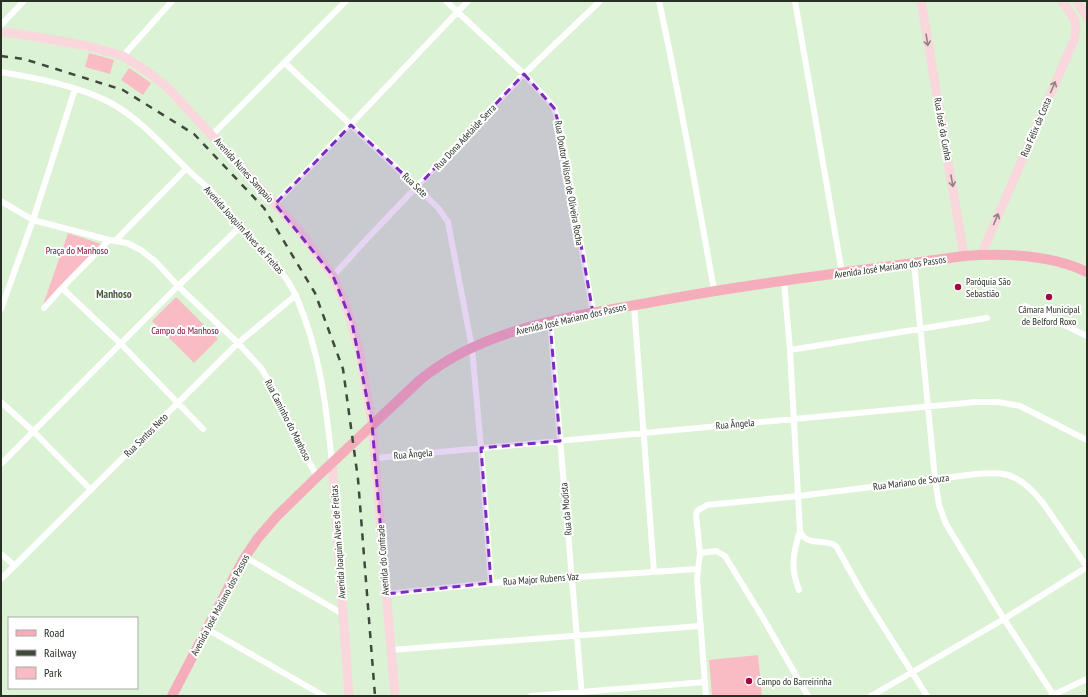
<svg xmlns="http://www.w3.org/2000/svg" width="1088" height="697" viewBox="0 0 1088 697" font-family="'PT Sans Narrow',sans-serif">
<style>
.green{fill:#fabcc4}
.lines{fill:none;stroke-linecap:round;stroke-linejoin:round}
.street{stroke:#fff;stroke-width:6}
.secondary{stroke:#fad6dd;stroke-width:9}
.primary{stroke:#f6adbb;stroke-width:10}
.rail{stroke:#40493c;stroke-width:2.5;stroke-dasharray:7 7;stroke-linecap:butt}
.oneway{stroke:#918381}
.marked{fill:#7b2cbf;fill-opacity:0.2;stroke:#7b2cbf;stroke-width:3;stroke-dasharray:8 5;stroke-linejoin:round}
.poi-dot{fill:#a30841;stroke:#fff;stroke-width:1.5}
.labels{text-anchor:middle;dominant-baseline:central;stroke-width:4;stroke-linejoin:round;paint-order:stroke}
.street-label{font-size:10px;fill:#283025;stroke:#fff}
.park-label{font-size:10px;fill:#890735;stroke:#fff}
.poi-label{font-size:10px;fill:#283025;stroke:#fff;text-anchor:start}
.neighbourhood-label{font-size:11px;font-weight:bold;fill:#495c43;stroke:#fff}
</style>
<rect width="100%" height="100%" fill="#dcf2d5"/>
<path class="green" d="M 89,53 L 114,60 L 110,74 L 85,67 Z
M 129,68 L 151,83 L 143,95 L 121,80 Z
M 68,233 L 101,244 L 42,308 Z
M 176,297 L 218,339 L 194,363 L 152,321 Z
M 758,655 L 762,696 L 712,696 L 709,660 Z"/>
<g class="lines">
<path class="street" d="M 446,1 L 524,74 L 547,99 L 554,108 L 561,131 L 593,313
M 659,1 C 680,97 697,194 714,290
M 795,1 L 842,273
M 1,25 L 24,1
M 123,56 L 172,1
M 285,63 L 417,187 L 439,209 L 448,222 L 472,348 L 481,448 L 491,583
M 1,72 C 36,78 79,86 111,103 C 140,119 163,146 186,168 C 197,179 209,188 219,199 C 227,208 233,219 241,228 C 261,250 283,268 296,296 C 320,351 326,404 332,463
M 212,135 L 346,1
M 1,201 L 33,220 L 109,240 L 127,243 L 141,250 L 156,262 L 178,286 L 238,343 L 261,368 L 275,391 L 297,439 L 317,477
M 275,204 L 468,1
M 115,241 L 186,169
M 914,263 L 935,479 L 939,505 L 946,524 L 1004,619 L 1054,696
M 333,276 L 363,243 L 524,74 L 600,1
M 784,281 L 790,350 L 800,531 C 793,553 790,568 799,590
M 62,288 L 120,343 L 203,429
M 634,305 L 654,572
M 1025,306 L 1087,336
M 44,308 L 62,288 L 109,240
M 1,309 L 33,220 L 75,89
M 550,322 L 582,696
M 790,350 L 987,318
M 1,402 L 34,432 L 91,490
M 376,458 L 976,402 L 998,402 L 1020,406 L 1087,440
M 1,464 L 178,286 L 240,227
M 800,531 C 806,547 824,538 836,546 L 864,596 L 927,696
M 700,553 L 716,551 L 725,556 L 763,618 L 808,696
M 1,554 L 14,565
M 245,557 L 343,614
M 1,579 L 238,343 L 296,295
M 386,594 L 491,583 L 697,569
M 207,629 L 324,696
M 391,650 L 700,626
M 531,696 L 705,682
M 706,696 L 697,578 L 700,553 L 696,515 L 697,511 L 707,505 L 799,496 L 976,474 C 984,474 995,472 1004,474 C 1020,477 1033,490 1043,503 L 1087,567
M 871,696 L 1004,619 L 1087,567
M 1051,696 L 1087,679"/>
<path class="secondary" d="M 921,1 L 964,256
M 1077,1 L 1087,17
M 1,32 L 19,34 L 88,46 L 123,56 L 148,72 L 168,88 L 299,230 L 333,276 L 347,308 L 360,353 L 372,424 L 395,696
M 981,255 L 1074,40 C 1079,21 1073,16 1062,1
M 332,463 L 349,696"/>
<path class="primary" d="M 172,696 L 234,577 L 245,557 L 258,538 L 277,516 L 317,477 L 420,380 C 483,328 569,317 647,303 C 752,283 858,271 964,256 C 1004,253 1050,254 1087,272"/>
<path class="rail" d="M 1,56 L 24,59 L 123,90 L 194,134 L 264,208 L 315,293 L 343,369 L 358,479 L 375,696"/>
</g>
<defs><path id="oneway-shaft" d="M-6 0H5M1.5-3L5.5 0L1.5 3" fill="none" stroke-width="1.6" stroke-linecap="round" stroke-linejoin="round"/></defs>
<g class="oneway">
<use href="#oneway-shaft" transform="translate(927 40) rotate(81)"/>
<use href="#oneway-shaft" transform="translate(1053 87) rotate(-67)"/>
<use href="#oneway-shaft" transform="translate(952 181) rotate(80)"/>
<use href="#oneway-shaft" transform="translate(996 219) rotate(-67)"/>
</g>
<path class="marked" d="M 524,74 L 554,108 L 561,131 L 593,313 L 550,322 L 560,441 L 481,448 L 491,583 L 386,594 L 372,424 L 352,323 L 333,276 L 275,204 L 351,125 L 417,187 Z"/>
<g class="poi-dot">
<circle cx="958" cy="287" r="4"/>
<circle cx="1049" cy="297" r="4"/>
<circle cx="749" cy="681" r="4"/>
</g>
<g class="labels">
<g class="street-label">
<text transform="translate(1036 127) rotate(-67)">Rua Félix da Costa</text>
<text transform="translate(943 129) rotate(80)">Rua José da Cunha</text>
<text transform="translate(465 137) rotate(-47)">Rua Dona Adelaide Serra</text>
<text transform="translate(244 170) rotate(48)">Avenida Nunes Sampaio</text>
<text transform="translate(569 183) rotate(80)">Rua Doutor Wilson de Oliveira Rocha</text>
<text transform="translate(415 185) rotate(44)">Rua Sete</text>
<text transform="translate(244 230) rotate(48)">Avenida Joaquim Alves de Freitas</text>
<text transform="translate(890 267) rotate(-8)">Avenida José Mariano dos Passos</text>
<text transform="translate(571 319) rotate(-13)">Avenida José Mariano dos Passos</text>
<text transform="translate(288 420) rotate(63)">Rua Caminho do Manhoso</text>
<text transform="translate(735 424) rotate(-5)">Rua Ângela</text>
<text transform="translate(146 435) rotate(-45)">Rua Santos Neto</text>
<text transform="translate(413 454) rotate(-5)">Rua Ângela</text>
<text transform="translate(911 482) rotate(-7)">Rua Mariano de Souza</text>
<text transform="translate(566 509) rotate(-95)">Rua da Modista</text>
<text transform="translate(338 542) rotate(-94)">Avenida Joaquim Alves de Freitas</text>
<text transform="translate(383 560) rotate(-94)">Avenida do Confrade</text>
<text transform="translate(541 579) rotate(-4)">Rua Major Rubens Vaz</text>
<text transform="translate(220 605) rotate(-62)">Avenida José Mariano dos Passos</text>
</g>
<g class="park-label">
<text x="77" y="250">Praça do Manhoso</text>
<text x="185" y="330">Campo do Manhoso</text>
</g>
<g class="poi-label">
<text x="966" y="281">Paróquia São<tspan x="966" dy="12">Sebastião</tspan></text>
<text x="1049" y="309" text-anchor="middle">Câmara Municipal<tspan x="1049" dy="12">de Belford Roxo</tspan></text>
<text x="757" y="681">Campo do Barreirinha</text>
</g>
<g class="neighbourhood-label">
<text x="114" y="294">Manhoso</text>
</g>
</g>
<rect width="1088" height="697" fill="none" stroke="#283025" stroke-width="4"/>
<rect x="8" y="617" width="130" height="72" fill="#ffffff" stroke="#a9aca8"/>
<rect x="16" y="630" width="20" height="6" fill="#f6adbb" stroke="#a9aca8"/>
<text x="44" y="637" font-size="12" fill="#283025">Road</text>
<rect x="16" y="650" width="20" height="6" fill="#40493c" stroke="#a9aca8"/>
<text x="44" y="657" font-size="12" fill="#283025">Railway</text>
<rect x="16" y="667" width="20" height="12" fill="#fabcc4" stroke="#a9aca8"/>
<text x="44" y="677" font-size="12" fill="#283025">Park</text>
</svg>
